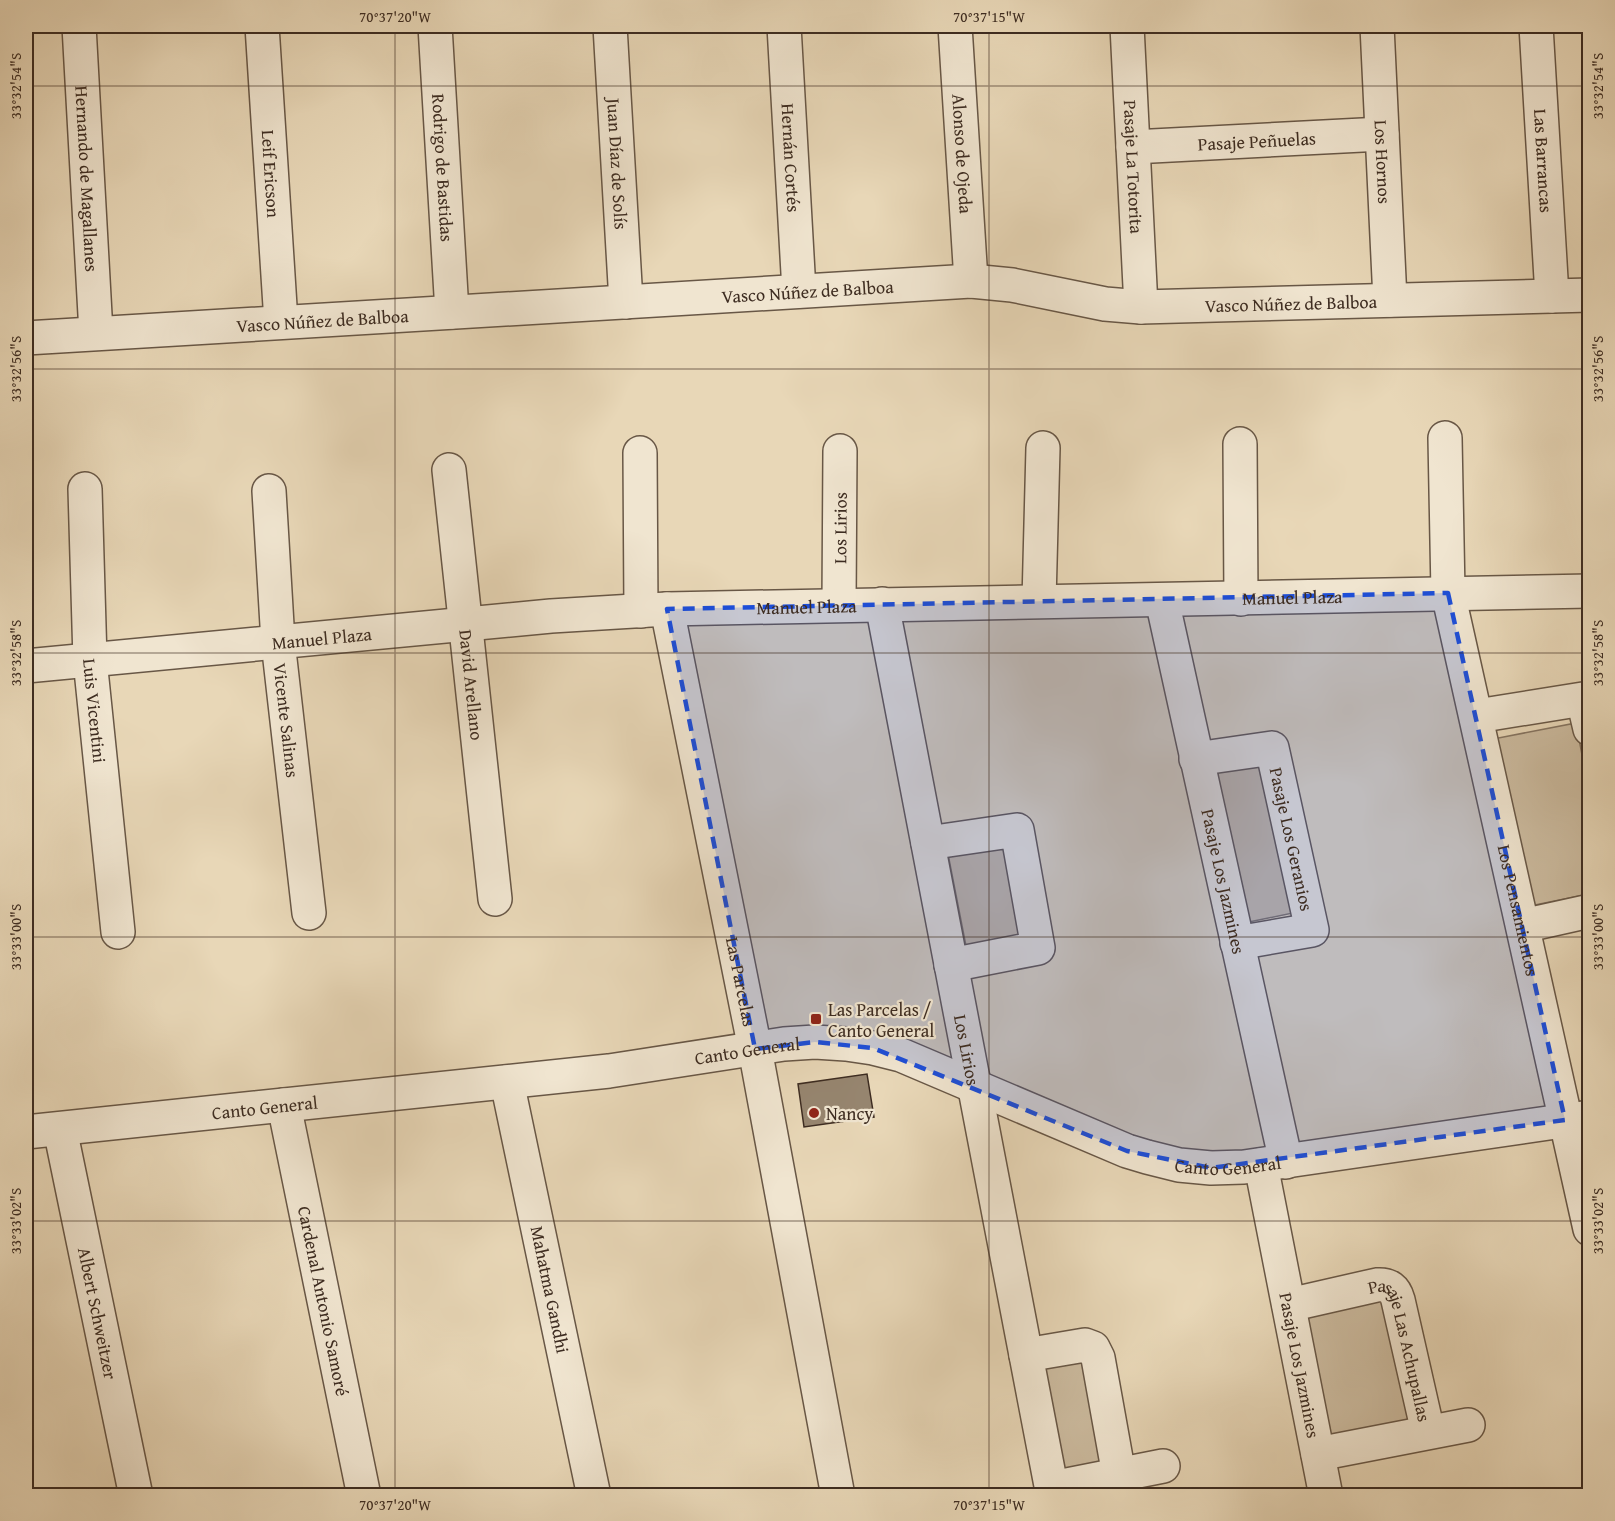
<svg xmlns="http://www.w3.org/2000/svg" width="1615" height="1521" viewBox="0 0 1615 1521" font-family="'Gentium Book Plus',serif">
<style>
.green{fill:#cbba9e;stroke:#847360;stroke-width:1.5}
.building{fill:#96856f;stroke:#3d2c21;stroke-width:1.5}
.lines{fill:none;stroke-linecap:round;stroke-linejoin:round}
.minor-casing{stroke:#685746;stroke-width:36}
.minor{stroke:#f0e5d0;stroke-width:33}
.marked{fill:#1d4ed8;fill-opacity:0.2;stroke:#1d4ed8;stroke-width:4.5;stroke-dasharray:12 8;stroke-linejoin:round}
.ticks{fill:none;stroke:#3d2c21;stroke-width:1.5;stroke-opacity:0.45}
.poi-dot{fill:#8f2418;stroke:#f0e5d0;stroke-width:2}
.labels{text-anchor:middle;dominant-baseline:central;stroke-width:4.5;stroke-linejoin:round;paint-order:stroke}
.street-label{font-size:18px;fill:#3d2c21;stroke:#f0e5d0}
.poi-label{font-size:18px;fill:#3d2c21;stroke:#f0e5d0;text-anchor:start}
.neatline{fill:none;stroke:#3d2c21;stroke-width:2}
.ticks-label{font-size:15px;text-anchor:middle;fill:#3d2c21}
</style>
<rect width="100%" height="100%" fill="#e8d7b7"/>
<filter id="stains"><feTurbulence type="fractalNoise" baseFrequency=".00333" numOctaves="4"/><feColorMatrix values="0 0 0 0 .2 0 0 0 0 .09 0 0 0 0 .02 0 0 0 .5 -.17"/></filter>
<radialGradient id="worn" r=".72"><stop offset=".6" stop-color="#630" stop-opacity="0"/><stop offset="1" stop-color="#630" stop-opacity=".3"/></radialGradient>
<path class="green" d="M 1576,723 L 1589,792 L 1589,894 L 1525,907 L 1493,739 Z
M 1262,759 L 1293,913 L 1239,924 L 1208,770 Z
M 1009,842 L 1027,934 L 966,946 L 948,854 Z
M 1374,1295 L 1386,1301 L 1413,1411 L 1406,1430 L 1330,1449 L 1303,1316 Z
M 1082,1353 L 1108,1460 L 1064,1472 L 1043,1359 Z"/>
<path class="building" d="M 867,1074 L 874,1117 L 804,1127 L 798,1084 Z"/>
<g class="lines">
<defs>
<g id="minor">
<path id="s1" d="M 79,26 L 96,333"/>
<path id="s2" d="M 262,26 L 281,322"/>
<path id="s3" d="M 435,26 L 452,312"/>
<path id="s4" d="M 610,26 L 626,302"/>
<path id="s5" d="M 784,26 L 799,291"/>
<path id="s6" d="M 955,26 L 971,281"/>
<path id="s7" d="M 1127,26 L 1141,307"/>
<path id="s8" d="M 1377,26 L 1390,300"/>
<path id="s9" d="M 1536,26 L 1552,296"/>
<path id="s10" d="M 1133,147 L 1382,134"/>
<path id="s11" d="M 26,338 L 971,281 L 1012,285 L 1105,304 L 1141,307 L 1590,295"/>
<path id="s12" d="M 1445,438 L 1448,593 L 1590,1229"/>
<path d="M 1240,444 L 1241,599"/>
<path d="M 640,453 L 641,611"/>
<path id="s13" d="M 449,470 L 495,899"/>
<path id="s14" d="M 85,489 L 90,660 L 118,932"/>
<path id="s15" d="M 269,491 L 278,642 L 309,913"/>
<path id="s16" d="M 1162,600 L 1286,1162"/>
<path d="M 1039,601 L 1043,448"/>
<path id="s17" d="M 839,604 L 840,451"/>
<path id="s18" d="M 882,604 L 1053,1496"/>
<path id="s19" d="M 667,609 L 755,1049 L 838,1496"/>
<path id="s20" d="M 26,666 L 551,616 L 667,609 L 1590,591"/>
<path d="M 1477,716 L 1583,699 L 1590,729"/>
<path id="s21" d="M 1196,759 L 1272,748 L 1312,930 L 1237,943"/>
<path d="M 928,843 L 1017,830 L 1038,948 L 951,965"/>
<path d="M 1523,926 L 1590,911"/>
<path id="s22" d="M 507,1082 L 594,1496"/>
<path id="s23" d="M 284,1105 L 364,1496"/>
<path id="s24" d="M 60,1129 L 136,1496"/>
<path id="s25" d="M 26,1132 L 609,1071 L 784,1044 L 815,1042 L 846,1044 L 873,1048 L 901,1055 L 1127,1151 L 1147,1157 L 1179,1165 L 1211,1168 L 1244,1167 L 1590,1117"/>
<path id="s26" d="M 1261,1165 L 1326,1496"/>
<path id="s27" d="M 1289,1305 L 1377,1285 C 1389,1284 1395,1289 1398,1300 L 1428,1432"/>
<path d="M 1026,1355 L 1085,1345 L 1093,1348 L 1098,1358 L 1119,1475"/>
<path d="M 1318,1454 L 1468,1425"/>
<path d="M 1052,1488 L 1163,1466"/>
</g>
</defs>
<use href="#minor" class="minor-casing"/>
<use href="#minor" class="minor"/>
</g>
<path class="marked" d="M 1448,593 L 1565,1120 L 1211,1168 L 1127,1151 L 873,1048 L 815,1042 L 755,1049 L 667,609 Z"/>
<path class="ticks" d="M 395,26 L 395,1496M 989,26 L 989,1496M 1583,26 L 1583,1496M 26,86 L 1590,86M 26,369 L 1590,369M 26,653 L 1590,653M 26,937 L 1590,937M 26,1221 L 1590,1221"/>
<g class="poi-dot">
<rect x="810" y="1013" width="12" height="12" rx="3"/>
<circle cx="814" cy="1113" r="6"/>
</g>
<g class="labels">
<g class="street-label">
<text stroke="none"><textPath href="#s10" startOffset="124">Pasaje Peñuelas</textPath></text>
<text stroke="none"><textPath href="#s6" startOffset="128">Alonso de Ojeda</textPath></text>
<text stroke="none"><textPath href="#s5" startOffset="132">Hernán Cortés</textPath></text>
<text stroke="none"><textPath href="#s9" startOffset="135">Las Barrancas</textPath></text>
<text stroke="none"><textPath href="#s8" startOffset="136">Los Hornos</textPath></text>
<text stroke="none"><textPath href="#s4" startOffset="138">Juan Díaz de Solís</textPath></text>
<text stroke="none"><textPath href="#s7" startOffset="141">Pasaje La Totorita</textPath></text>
<text stroke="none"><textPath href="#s3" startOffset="142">Rodrigo de Bastidas</textPath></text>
<text stroke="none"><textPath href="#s2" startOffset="148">Leif Ericson</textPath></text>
<text stroke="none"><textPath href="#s1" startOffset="153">Hernando de Magallanes</textPath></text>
<text stroke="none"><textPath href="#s11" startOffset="783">Vasco Núñez de Balboa</textPath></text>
<text stroke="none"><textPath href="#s11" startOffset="1269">Vasco Núñez de Balboa</textPath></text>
<text stroke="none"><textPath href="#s11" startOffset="297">Vasco Núñez de Balboa</textPath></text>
<text stroke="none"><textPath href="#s17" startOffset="76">Los Lirios</textPath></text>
<text stroke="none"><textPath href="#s20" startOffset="1269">Manuel Plaza</textPath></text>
<text stroke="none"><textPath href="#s20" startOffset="783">Manuel Plaza</textPath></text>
<text stroke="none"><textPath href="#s20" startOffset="297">Manuel Plaza</textPath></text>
<text stroke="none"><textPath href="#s13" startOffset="216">David Arellano</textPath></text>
<text stroke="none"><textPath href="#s14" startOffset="222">Luis Vicentini</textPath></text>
<text stroke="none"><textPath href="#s15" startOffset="230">Vicente Salinas</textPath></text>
<text stroke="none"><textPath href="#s21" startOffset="170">Pasaje Los Geranios</textPath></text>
<text stroke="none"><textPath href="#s16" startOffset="288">Pasaje Los Jazmines</textPath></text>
<text stroke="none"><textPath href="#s12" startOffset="480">Los Pensamientos</textPath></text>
<text stroke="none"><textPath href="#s19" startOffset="380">Las Parcelas</textPath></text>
<text stroke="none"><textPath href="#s18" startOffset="454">Los Lirios</textPath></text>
<text stroke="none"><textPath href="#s25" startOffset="726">Canto General</textPath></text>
<text stroke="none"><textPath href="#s25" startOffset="240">Canto General</textPath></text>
<text stroke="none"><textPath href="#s25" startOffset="1230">Canto General</textPath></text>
<text stroke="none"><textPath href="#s22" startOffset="212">Mahatma Gandhi</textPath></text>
<text stroke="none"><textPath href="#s23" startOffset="200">Cardenal Antonio Samoré</textPath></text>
<text stroke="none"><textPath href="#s24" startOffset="188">Albert Schweitzer</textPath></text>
<text stroke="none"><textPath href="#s27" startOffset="162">Pasaje Las Achupallas</textPath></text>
<text stroke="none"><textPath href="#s26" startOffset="204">Pasaje Los Jazmines</textPath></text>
</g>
<g class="poi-label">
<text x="828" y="1009">Las Parcelas /<tspan x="828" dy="21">Canto General</tspan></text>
<text x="826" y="1113">Nancy</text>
</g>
</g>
<rect width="1615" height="1521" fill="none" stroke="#e8d7b7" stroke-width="66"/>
<rect x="33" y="33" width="1549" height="1455" class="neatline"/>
<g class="ticks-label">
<text x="395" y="22">70°37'20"W</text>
<text x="989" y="22">70°37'15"W</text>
<text transform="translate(16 86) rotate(-90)" y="5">33°32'54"S</text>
<text transform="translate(1598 86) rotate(-90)" y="5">33°32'54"S</text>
<text transform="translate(16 369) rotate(-90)" y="5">33°32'56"S</text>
<text transform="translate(1598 369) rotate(-90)" y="5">33°32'56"S</text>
<text transform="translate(16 653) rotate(-90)" y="5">33°32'58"S</text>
<text transform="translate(1598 653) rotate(-90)" y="5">33°32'58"S</text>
<text transform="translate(16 937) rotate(-90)" y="5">33°33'00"S</text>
<text transform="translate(1598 937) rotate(-90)" y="5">33°33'00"S</text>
<text transform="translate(16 1221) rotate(-90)" y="5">33°33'02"S</text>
<text transform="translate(1598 1221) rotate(-90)" y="5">33°33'02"S</text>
<text x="395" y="1510">70°37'20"W</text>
<text x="989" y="1510">70°37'15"W</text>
</g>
<rect width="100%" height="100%" filter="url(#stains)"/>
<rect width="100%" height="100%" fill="url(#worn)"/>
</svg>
